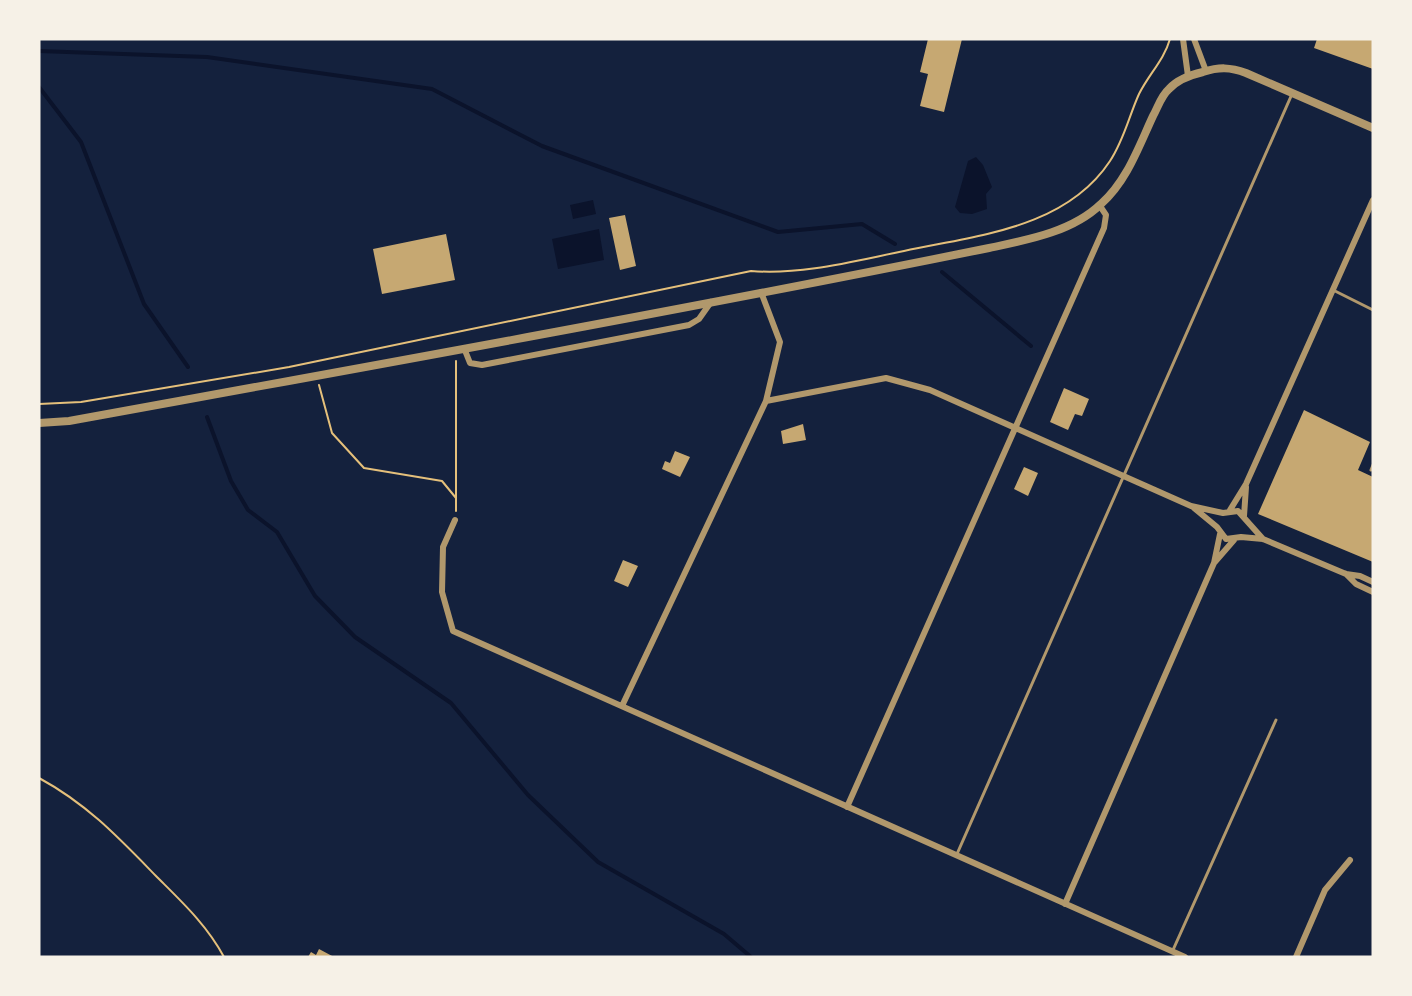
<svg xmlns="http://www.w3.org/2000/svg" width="1412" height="996" viewBox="0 0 1412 996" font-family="'Fira Sans',sans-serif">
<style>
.water{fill:#0b132b}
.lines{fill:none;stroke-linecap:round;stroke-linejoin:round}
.stream{stroke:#0b132b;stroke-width:4}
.building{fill:#c6a872}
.path{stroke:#e5c07b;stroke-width:2}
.service{stroke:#b1986c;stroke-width:3}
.minor{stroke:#b1986c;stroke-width:6}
.tertiary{stroke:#b1986c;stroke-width:8}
</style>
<rect width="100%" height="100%" fill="#14213d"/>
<path class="water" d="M 976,157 L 983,165 L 992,187 L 986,194 L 987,209 L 972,214 L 960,213 L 955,207 L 968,161 Z
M 593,200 L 596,214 L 573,219 L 570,205 Z
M 599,229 L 604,260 L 558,269 L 552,239 Z"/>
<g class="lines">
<path class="stream" d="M 39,51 L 207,57 L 432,89 L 542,146 L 778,232 L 862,224 L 895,244
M 39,87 L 81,142 L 144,304 L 188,367
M 942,272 L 1031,346
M 207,417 L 231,481 L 248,510 L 277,532 L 315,596 L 355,637 L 451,703 L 528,795 L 598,862 L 724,934 L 751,957"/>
</g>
<path class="building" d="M 928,39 L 962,39 L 944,112 L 920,106 L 928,74 L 920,72 Z
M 1317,39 L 1373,39 L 1373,69 L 1314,48 Z
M 625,215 L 636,266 L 620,270 L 609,218 Z
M 446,234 L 455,280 L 382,294 L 373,249 Z
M 1064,388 L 1089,399 L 1082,416 L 1075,414 L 1068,430 L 1050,422 Z
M 1304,410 L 1370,442 L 1358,470 L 1373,477 L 1373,562 L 1258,514 Z
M 803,424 L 806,440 L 783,444 L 781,431 Z
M 675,451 L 690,457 L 680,477 L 662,469 L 665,461 L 670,463 Z
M 1024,467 L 1038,473 L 1028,496 L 1014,489 Z
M 623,560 L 638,566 L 628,587 L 614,581 Z
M 319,949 L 334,957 L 308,957 L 311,952 L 316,955 Z"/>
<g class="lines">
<path class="path" d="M 319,385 L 332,433 L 364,468 L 442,481 L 456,498
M 39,404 L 81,402 L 289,367 L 751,271 C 803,275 854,261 904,251 C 977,235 1065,229 1110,161 C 1124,140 1129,116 1139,94 C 1149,74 1164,60 1170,39
M 456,511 L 456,361
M 39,778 C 87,804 118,837 156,876 C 181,901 207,925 224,957"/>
<path class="service" d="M 1333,290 L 1373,310
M 1371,470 L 1373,465
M 957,854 L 1292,94
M 1173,950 L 1276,720"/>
<path class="minor" d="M 1183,39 L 1188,76
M 1194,39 L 1206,71
M 464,348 L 470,363 L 482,365 L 689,325 L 699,319 L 711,302
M 766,401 L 886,378 L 930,390 L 1191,506 L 1223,513 L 1238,511 L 1263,539
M 1194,508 L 1217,527 L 1226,539 L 1241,537 L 1263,539 L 1346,574 L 1360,576 L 1373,582
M 1230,510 L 1246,484 L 1373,200
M 1244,516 L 1246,487
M 455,520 L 443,547 L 442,592 L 453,631 L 1185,957
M 1214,563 L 1234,540
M 1346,574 L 1356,584 L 1373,592
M 622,706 L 766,401 L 780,342 L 761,292
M 847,807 L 1104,228 L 1106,215 L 1100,206
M 1065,904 L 1214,563 L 1220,534
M 1296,957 L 1325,890 L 1350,860"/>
<path class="tertiary" d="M 39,423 L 69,421 C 376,365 683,310 989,248 C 1027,240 1072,232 1101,204 C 1127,181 1139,146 1153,116 C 1158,107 1161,96 1169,89 C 1178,79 1190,75 1203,72 C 1219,67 1230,67 1246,73 L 1373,128"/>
</g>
<rect width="1412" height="996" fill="none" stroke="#f6f1e7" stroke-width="81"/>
</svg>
